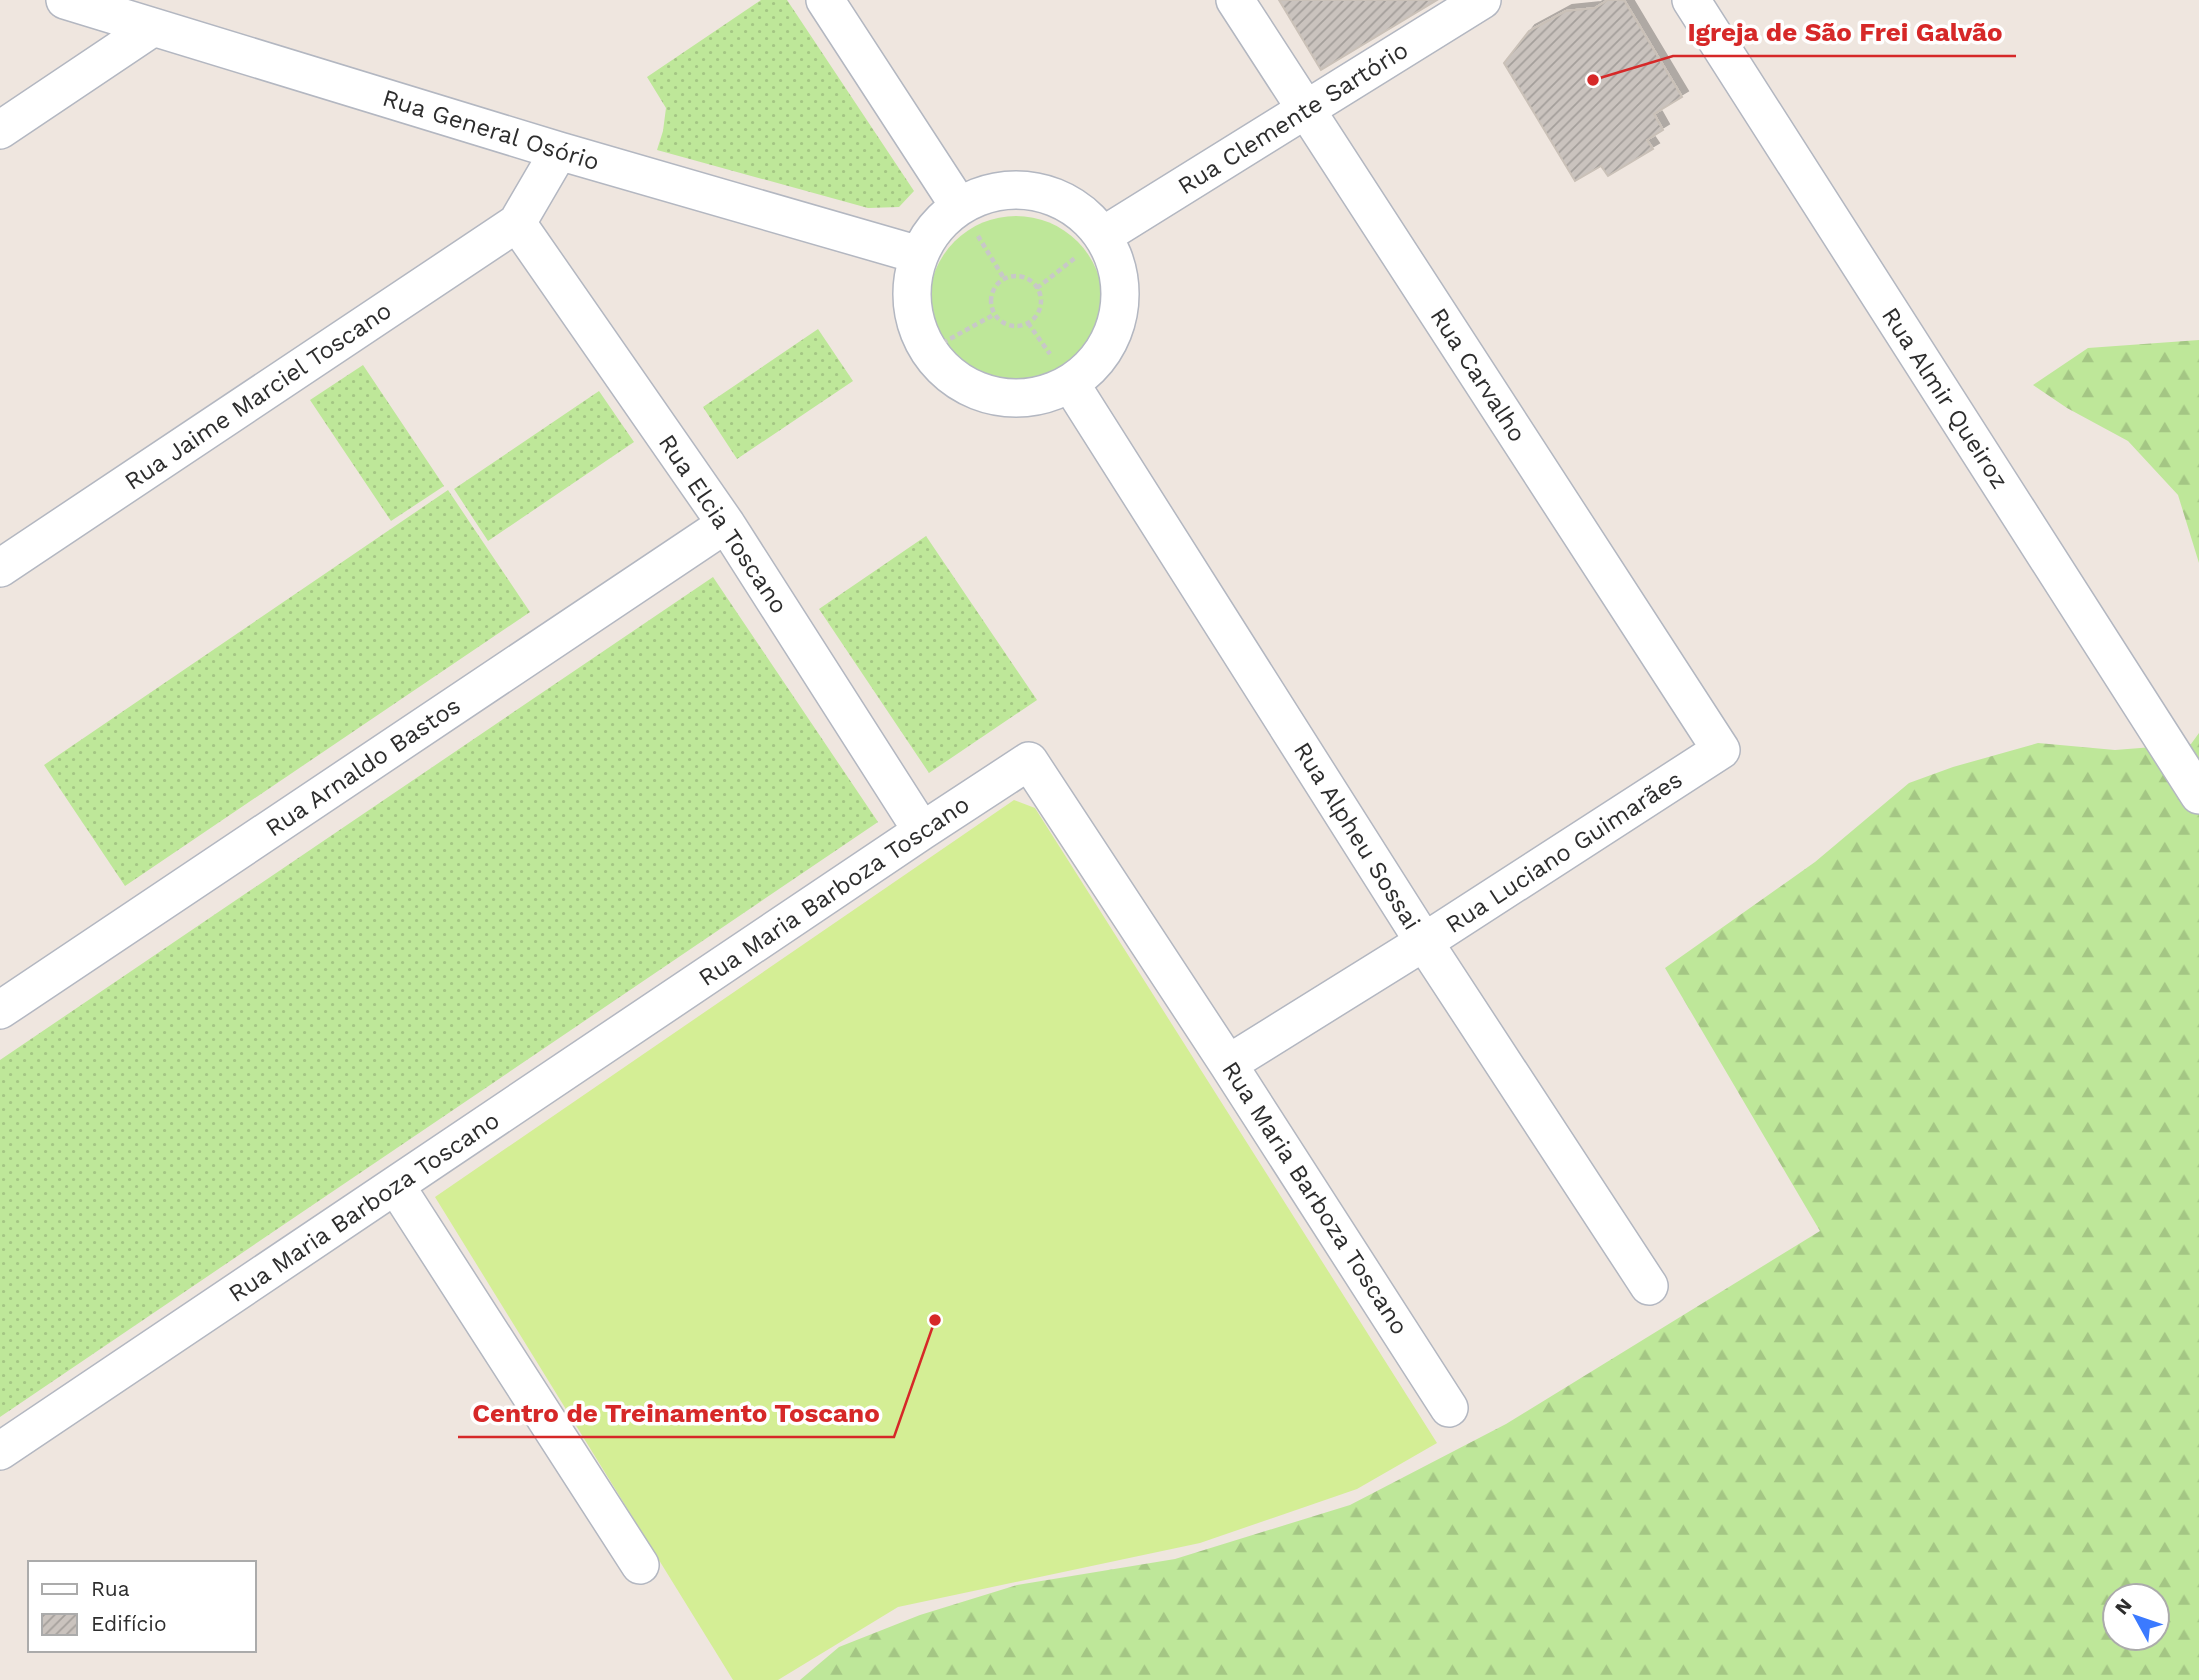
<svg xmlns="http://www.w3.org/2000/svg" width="2199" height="1680" viewBox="0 0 2199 1680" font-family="'Work Sans',sans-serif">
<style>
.grass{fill:url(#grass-dots)}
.forest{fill:url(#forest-firs);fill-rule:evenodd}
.park{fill:#bee799}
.pitch{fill:#d4ee95}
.building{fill:url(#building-hatch);stroke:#cac1b8;stroke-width:2;filter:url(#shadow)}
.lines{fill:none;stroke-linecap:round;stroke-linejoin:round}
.street-casing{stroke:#b3b7c1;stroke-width:40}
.path{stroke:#c8c8c8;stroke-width:4.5;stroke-dasharray:5 3.5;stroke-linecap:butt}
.street{stroke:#fff;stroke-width:37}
.labels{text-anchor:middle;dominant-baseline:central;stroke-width:7;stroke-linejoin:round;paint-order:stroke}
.street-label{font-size:24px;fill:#2d2d2d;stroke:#fff}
.leader{fill:none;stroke:#d62828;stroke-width:2.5}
.callout-dot{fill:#d62828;stroke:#fff;stroke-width:2.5}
.callout-label{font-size:26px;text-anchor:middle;font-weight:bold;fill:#d62828;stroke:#fff;stroke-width:7;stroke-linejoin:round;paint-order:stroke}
</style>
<defs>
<pattern id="grass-dots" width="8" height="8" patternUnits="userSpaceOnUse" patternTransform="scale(1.75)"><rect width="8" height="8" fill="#bee799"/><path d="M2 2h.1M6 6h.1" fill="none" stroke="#a4c684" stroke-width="1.8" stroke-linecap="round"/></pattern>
<pattern id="forest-firs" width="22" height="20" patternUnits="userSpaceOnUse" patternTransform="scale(1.75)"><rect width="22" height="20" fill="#bee799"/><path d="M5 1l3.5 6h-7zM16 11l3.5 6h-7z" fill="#a4c684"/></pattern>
<pattern id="building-hatch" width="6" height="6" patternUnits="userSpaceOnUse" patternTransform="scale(1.75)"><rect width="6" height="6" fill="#cac3be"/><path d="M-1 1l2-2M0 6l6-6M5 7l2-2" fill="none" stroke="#a49f9b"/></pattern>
<filter id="shadow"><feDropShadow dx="6" dy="-6" stdDeviation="0" flood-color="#0004"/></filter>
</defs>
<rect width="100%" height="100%" fill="#efe6df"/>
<path class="grass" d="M 761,0 L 787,0 L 914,191 L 899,207 L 868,208 L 657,150 L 663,131 L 666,108 L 647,77 Z
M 818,329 L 853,381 L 737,459 L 703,407 Z
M 363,365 L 444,486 L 391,521 L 310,400 Z
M 599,391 L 634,442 L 488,541 L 454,489 Z
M 448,490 L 530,612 L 125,886 L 44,765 Z
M 926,536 L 1037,700 L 929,773 L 819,609 Z
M 713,577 L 878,822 L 0,1417 L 0,1060 Z"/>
<path class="forest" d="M 2199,340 L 2199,563 L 2178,495 L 2128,441 L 2067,408 L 2033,385 L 2088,348 Z
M 2199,733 L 2199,1680 L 800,1680 L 839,1647 L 920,1615 L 1017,1585 L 1175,1559 L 1350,1505 L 1506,1424 L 1820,1231 L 1665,968 L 1815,862 L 1909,783 L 1953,767 L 2038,743 L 2115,750 L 2191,744 ZM 2115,1596 L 2157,1596 L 2157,1638 L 2115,1638 Z"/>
<path class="park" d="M929 303a87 87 0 1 1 174 0a87 87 0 1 1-174 0Z"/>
<path class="pitch" d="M 1014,800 L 1035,808 L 1437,1443 L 1357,1489 L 1200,1543 L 898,1607 L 778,1680 L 733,1680 L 435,1197 Z"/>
<path class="building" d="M 1279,0 L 1437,0 L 1321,70 Z
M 1608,0 L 1624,0 L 1682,97 L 1654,114 L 1663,130 L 1647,140 L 1653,149 L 1608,176 L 1601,166 L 1575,181 L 1504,63 L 1529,31 L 1566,11 L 1595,8 Z"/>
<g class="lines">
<defs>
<path id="street" d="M 65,0 L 559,151 L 919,255
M 825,0 L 959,206
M 1691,0 L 2199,795
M 0,130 L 152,28
M912 294a104 104 0 1 1 208 0a104 104 0 1 1-208 0Z
M 517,223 L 726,524 L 922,831
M 1104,235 L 1482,0
M 1070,383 L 1424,942 L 1649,1286
M 0,568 L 517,223 L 559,151
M 0,1010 L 726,524
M 1228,1064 L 1424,942 L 1721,750 L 1235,0
M 396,1186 L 640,1565
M 0,1451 L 922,831 L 1029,761 L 1228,1064 L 1449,1408"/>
</defs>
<use href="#street" class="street-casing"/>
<path class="path" d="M 978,236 L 1005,280
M991 301a25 25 0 1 1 50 0a25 25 0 1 1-50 0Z
M 1037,288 L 1075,258
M 1028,323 L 1050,354
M 928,351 L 995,314"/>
<use href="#street" class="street"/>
</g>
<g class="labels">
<g class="street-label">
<text transform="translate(1293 118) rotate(-32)">Rua Clemente Sartório</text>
<text transform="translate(491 130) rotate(17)">Rua General Osório</text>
<text transform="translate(1478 375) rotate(57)">Rua Carvalho</text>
<text transform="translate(258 396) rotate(-34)">Rua Jaime Marciel Toscano</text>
<text transform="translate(1945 398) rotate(57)">Rua Almir Queiroz</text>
<text transform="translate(723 524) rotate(56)">Rua Elcia Toscano</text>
<text transform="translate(363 767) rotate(-34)">Rua Arnaldo Bastos</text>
<text transform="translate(1357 836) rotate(58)">Rua Alpheu Sossai</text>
<text transform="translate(1564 852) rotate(-33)">Rua Luciano Guimarães</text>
<text transform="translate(834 891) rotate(-34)">Rua Maria Barboza Toscano</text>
<text transform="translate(1315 1198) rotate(57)">Rua Maria Barboza Toscano</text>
<text transform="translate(364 1207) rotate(-34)">Rua Maria Barboza Toscano</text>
</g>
</g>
<path class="leader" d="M1593 80L1673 56H2016M935 1320L894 1437H458"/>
<g class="callout-dot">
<circle cx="1593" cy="80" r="7"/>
<circle cx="935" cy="1320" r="7"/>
</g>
<g class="callout-label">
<text x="1845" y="41">Igreja de São Frei Galvão</text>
<text x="676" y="1422">Centro de Treinamento Toscano</text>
</g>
<rect x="28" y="1561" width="228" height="91" fill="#ffffff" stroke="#ababab" stroke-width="2"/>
<rect x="42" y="1584" width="35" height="10" fill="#ffffff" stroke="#ababab" stroke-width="2"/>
<text x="91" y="1596" font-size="21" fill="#2d2d2d">Rua</text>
<rect x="42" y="1614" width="35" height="21" fill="url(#building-hatch)" stroke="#ababab" stroke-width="2"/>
<text x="91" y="1631" font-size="21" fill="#2d2d2d">Edifício</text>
<g transform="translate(2136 1617) rotate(310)"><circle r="33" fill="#ffffff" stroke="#ababab" stroke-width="2"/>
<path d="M0-5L12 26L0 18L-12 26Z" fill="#3b7aff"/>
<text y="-10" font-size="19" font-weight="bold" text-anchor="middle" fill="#2d2d2d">N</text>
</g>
</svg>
